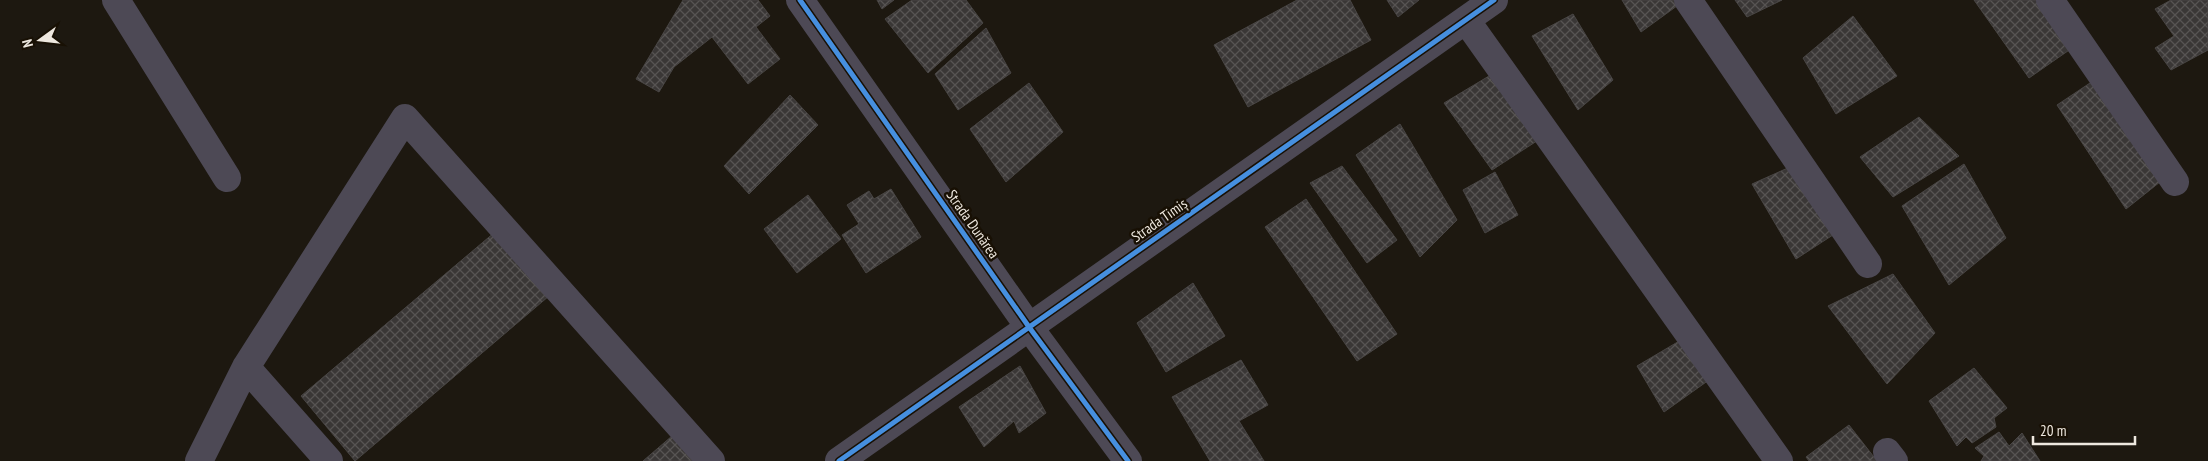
<svg xmlns="http://www.w3.org/2000/svg" width="2208" height="461" viewBox="0 0 2208 461" font-family="'PT Sans Narrow',sans-serif">
<style>
.building{fill:url(#building-cross-hatch);stroke:#484544}
.lines{fill:none;stroke-linecap:round;stroke-linejoin:round}
.minor{stroke:#4d4955;stroke-width:28}
.cycleway-casing{stroke:#181004;stroke-width:8}
.cycleway{stroke:#468fdf;stroke-width:5}
.labels{text-anchor:middle;dominant-baseline:central;stroke-width:5;stroke-linejoin:round;paint-order:stroke}
.street-label{font-size:15px;fill:#eee8df;stroke:#181004}
</style>
<defs>
<pattern id="building-cross-hatch" width="8" height="8" patternUnits="userSpaceOnUse" patternTransform="scale(1.25)"><rect width="8" height="8" fill="#3a3736"/><path d="M0 0l8 8M0 8l8-8" fill="none" stroke="#575453"/></pattern>
</defs>
<rect width="100%" height="100%" fill="#1d1810"/>
<path class="building" d="M 683,0 L 758,0 L 770,16 L 756,27 L 780,59 L 748,84 L 712,37 L 674,67 L 659,92 L 636,79 Z
M 877,0 L 894,0 L 882,9 Z
M 912,0 L 966,0 L 983,23 L 928,73 L 885,19 Z
M 1297,0 L 1350,0 L 1371,40 L 1248,107 L 1214,45 Z
M 1387,0 L 1419,0 L 1398,17 Z
M 1622,0 L 1678,0 L 1681,3 L 1641,32 Z
M 1735,0 L 1782,0 L 1747,17 Z
M 1974,0 L 2042,0 L 2075,46 L 2029,78 Z
M 2171,0 L 2208,0 L 2208,50 L 2171,70 L 2155,48 L 2174,36 L 2155,9 Z
M 1573,14 L 1613,80 L 1578,110 L 1532,36 Z
M 1853,16 L 1897,76 L 1836,114 L 1803,58 Z
M 986,28 L 1011,73 L 958,110 L 935,74 Z
M 1494,73 L 1540,139 L 1492,170 L 1444,103 Z
M 2096,79 L 2165,178 L 2126,209 L 2057,105 Z
M 1029,83 L 1063,132 L 1006,182 L 970,129 Z
M 790,95 L 818,125 L 749,194 L 724,166 Z
M 1919,117 L 1959,156 L 1893,197 L 1860,157 Z
M 1400,124 L 1457,220 L 1420,257 L 1356,155 Z
M 1964,164 L 2006,238 L 1949,285 L 1902,206 Z
M 1342,166 L 1397,240 L 1367,263 L 1310,183 Z
M 1790,167 L 1836,233 L 1796,259 L 1752,184 Z
M 1495,172 L 1518,215 L 1485,233 L 1463,190 Z
M 891,189 L 921,237 L 866,273 L 842,235 L 859,224 L 847,205 L 869,191 L 874,199 Z
M 808,195 L 841,239 L 797,273 L 764,229 Z
M 1306,199 L 1397,334 L 1357,361 L 1265,227 Z
M 495,232 L 549,296 L 355,461 L 301,396 Z
M 1893,274 L 1935,333 L 1887,384 L 1828,306 Z
M 1193,283 L 1225,336 L 1166,372 L 1137,323 Z
M 1681,340 L 1709,380 L 1664,412 L 1637,366 Z
M 1241,360 L 1268,405 L 1239,421 L 1264,461 L 1210,461 L 1172,397 Z
M 1020,366 L 1046,413 L 1019,433 L 1014,421 L 984,447 L 959,407 Z
M 1974,368 L 2007,408 L 1994,418 L 1996,427 L 1972,443 L 1966,437 L 1957,446 L 1929,401 Z
M 1849,425 L 1877,461 L 1809,461 L 1806,457 Z
M 1999,432 L 2009,446 L 2022,433 L 2040,461 L 1981,461 L 1984,456 L 1975,448 Z
M 672,436 L 692,461 L 643,461 Z"/>
<g class="lines">
<path class="minor" d="M 116,0 L 227,178
M 800,0 L 1029,327 L 1128,461
M 1688,0 L 1868,264
M 2050,0 L 2175,182
M 1466,20 L 1779,461
M 246,367 L 329,461
M 1887,452 L 1894,461
M 199,461 L 246,367 L 405,118 L 711,461
M 839,461 L 1494,0"/>
<defs>
<path id="cycleway" d="M 800,0 L 1029,327 L 1128,461
M 839,461 L 1494,0"/>
</defs>
<use href="#cycleway" class="cycleway-casing"/>
<use href="#cycleway" class="cycleway"/>
</g>
<g class="labels">
<g class="street-label">
<text transform="translate(1159 220) rotate(-35)">Strada Timiș</text>
<text transform="translate(973 224) rotate(55)">Strada Dunărea</text>
</g>
</g>
<g transform="translate(40 40) rotate(255)" stroke="#181004" stroke-width="4" paint-order="stroke">
<path d="M0-4L9 19L0 12L-9 19Z" fill="#eee8df"/>
<text y="-8" font-size="14" font-weight="bold" text-anchor="middle" fill="#eee8df">N</text>
</g>
<path d="M2033 436v8h102v-8" fill="none" stroke="#eee8df" stroke-width="2.5"/>
<text x="2040" y="436" font-size="15" fill="#eee8df" stroke="#181004" stroke-width="4" paint-order="stroke">20 m</text>
</svg>
